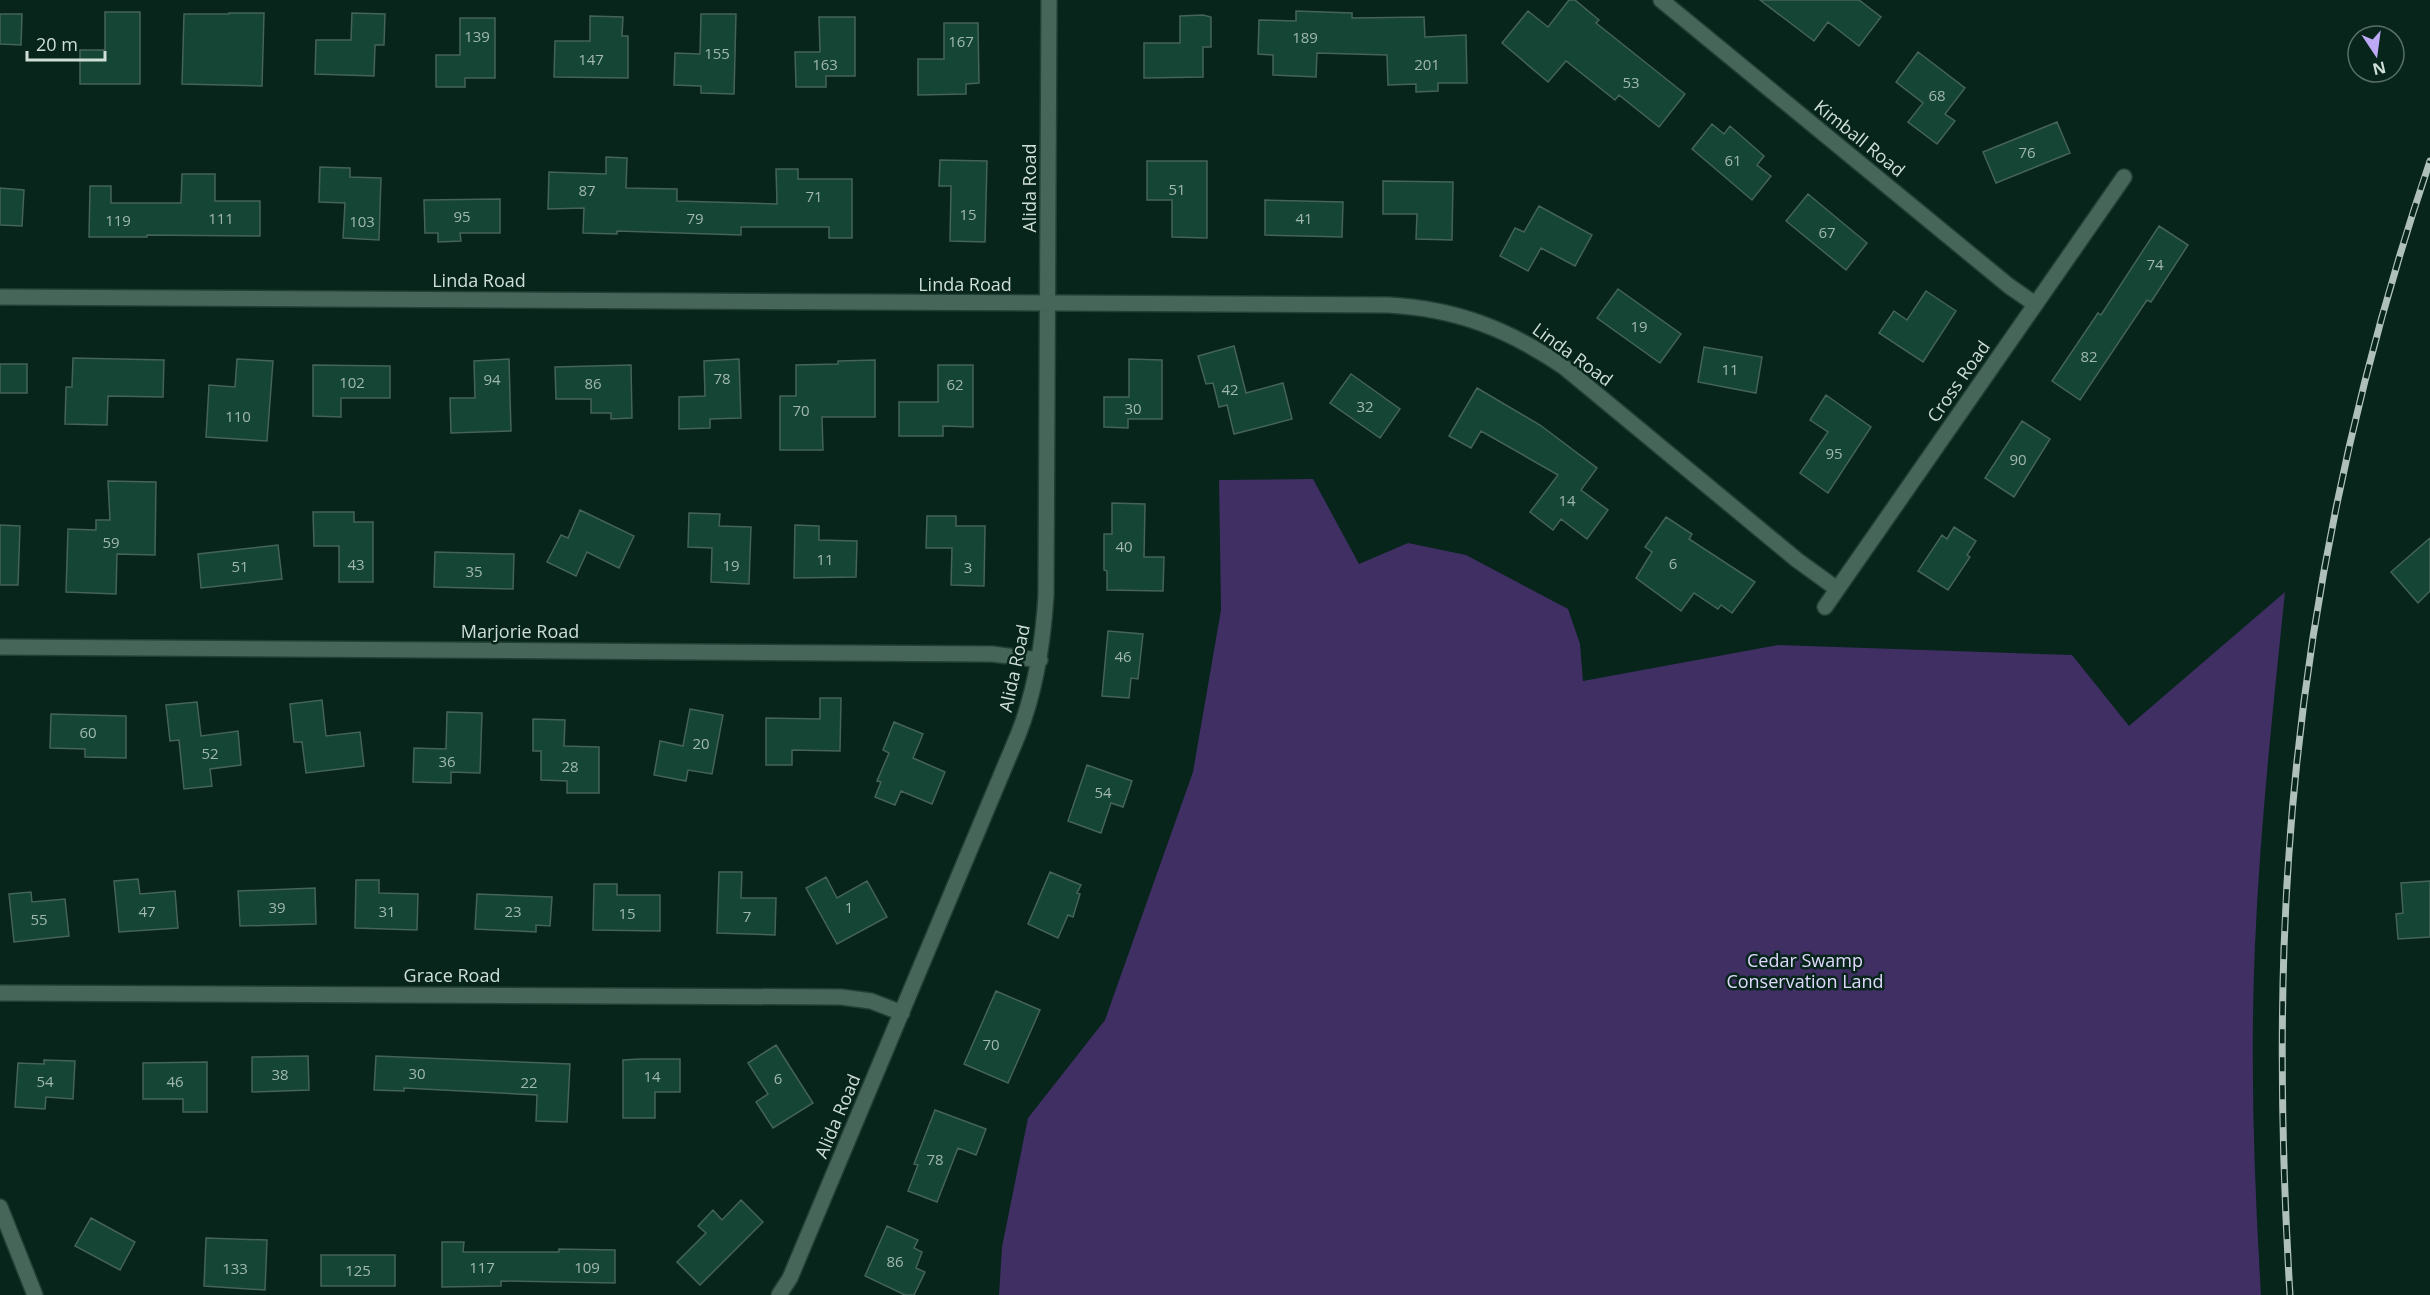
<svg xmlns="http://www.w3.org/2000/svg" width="2430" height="1295" viewBox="0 0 2430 1295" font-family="'Open Sans',sans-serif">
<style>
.green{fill:#3f2f63}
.building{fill:#154534;stroke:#456357;stroke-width:1.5}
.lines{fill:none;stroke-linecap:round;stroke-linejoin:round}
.minor-casing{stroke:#233f35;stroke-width:18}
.minor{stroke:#456658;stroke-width:15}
.rail-casing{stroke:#aec0b9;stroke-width:7}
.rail{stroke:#07251a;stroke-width:4.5;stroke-dasharray:14;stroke-linecap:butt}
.labels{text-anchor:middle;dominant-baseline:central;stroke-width:5;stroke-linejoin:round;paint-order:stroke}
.number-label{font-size:15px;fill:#a0b8af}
.street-label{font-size:18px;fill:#cfdfd8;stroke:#07251a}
.park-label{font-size:18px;fill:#e0d8fd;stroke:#07251a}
</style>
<rect width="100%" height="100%" fill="#07251a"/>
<path class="green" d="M 1313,479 L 1359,564 L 1408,543 L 1466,555 L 1568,609 L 1580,644 L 1583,681 L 1778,645 L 2072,655 L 2129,726 L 2285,592 C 2273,709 2260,827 2255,945 C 2250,1062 2254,1178 2261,1295 L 999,1295 L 1002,1247 L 1028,1118 L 1105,1020 L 1193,772 L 1221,610 L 1219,480 Z"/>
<path class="building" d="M 1569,0 L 1575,0 L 1599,20 L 1596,23 L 1685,94 L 1659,127 L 1619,95 L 1615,100 L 1566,61 L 1548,82 L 1502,43 L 1528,11 L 1548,27 Z
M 1760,0 L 1859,0 L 1881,17 L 1859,46 L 1828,22 L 1814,41 Z
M 1296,11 L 1352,13 L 1352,18 L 1424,17 L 1425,37 L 1466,35 L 1467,83 L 1438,83 L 1438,91 L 1416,92 L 1416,84 L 1388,85 L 1387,55 L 1317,53 L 1316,77 L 1273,75 L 1273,55 L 1258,54 L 1259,20 L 1296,21 Z
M 105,12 L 140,12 L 140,84 L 80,84 L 80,50 L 105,50 Z
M 229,13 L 264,13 L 262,86 L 182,84 L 184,14 L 229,14 Z
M 352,13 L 385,14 L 384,45 L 375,45 L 374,76 L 315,74 L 316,40 L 351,40 Z
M 0,14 L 22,14 L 21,45 L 0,44 Z
M 701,14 L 736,14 L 734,94 L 701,93 L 701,86 L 674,85 L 675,53 L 700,54 Z
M 1203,15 L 1211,17 L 1211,47 L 1203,47 L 1203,77 L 1144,78 L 1144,43 L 1180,43 L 1180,16 Z
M 590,16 L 623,17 L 622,36 L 628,36 L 628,78 L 554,77 L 555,41 L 590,41 Z
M 819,17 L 855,17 L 855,76 L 826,76 L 826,87 L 796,87 L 795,52 L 820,52 Z
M 460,18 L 495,18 L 495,78 L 465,78 L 465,87 L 436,87 L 436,55 L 460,55 Z
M 944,23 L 978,23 L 979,83 L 966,84 L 966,94 L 918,95 L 918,59 L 944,59 Z
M 1918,52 L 1965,88 L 1945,114 L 1955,121 L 1937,144 L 1908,122 L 1923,103 L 1896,82 Z
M 2057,122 L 2070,153 L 1996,183 L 1983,152 Z
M 1712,124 L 1724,134 L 1730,126 L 1764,156 L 1757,165 L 1771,176 L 1752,200 L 1692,149 Z
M 606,157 L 627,158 L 626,188 L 677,189 L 677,201 L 777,204 L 776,169 L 798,169 L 798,179 L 852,179 L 852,238 L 829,238 L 829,227 L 741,227 L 741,235 L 617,231 L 617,234 L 583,233 L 584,208 L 548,209 L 549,172 L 606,174 Z
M 940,160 L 987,161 L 985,242 L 950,241 L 951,186 L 939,186 Z
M 1147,161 L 1207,161 L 1207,238 L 1172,237 L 1172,200 L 1147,200 Z
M 320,167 L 350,168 L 350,177 L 381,178 L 379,240 L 343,238 L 345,203 L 319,202 Z
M 182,174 L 215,174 L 215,201 L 260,201 L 260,236 L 147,235 L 147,237 L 89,237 L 90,186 L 111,186 L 111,203 L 181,203 Z
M 1383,181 L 1453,182 L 1452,240 L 1416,239 L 1417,214 L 1383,214 Z
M 0,188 L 24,190 L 22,226 L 0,225 Z
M 1808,194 L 1867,243 L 1846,270 L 1786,221 Z
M 500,199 L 500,233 L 460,233 L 461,241 L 438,242 L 438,233 L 425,233 L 424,200 Z
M 1265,200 L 1343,202 L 1342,237 L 1265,235 Z
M 1539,206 L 1592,235 L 1575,266 L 1541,248 L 1528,271 L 1500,256 L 1515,228 L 1524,232 Z
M 2159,226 L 2188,245 L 2151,302 L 2147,300 L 2080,400 L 2052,381 L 2098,313 L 2101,315 Z
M 1618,289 L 1681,334 L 1660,363 L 1597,318 Z
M 1926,291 L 1956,311 L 1923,362 L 1879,333 L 1894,311 L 1907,320 Z
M 1234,346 L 1246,393 L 1283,383 L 1292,419 L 1234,434 L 1227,405 L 1219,407 L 1213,383 L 1206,384 L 1198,356 Z
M 1704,347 L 1762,357 L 1756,393 L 1698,382 Z
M 73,358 L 164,360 L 163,397 L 108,396 L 107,425 L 65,424 L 66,387 L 72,387 Z
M 237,359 L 273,361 L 267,441 L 206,437 L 209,385 L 235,387 Z
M 509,359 L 511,431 L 451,433 L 450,398 L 475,398 L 474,361 Z
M 739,359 L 741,418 L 710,419 L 710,428 L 679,429 L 679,397 L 705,396 L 704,361 Z
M 1129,359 L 1162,360 L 1162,419 L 1128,419 L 1128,428 L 1104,427 L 1104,397 L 1129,397 Z
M 875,360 L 875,417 L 822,417 L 823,450 L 780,450 L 780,396 L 796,396 L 796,365 L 838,364 L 838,361 Z
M 0,364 L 27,364 L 27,393 L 0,393 Z
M 313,365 L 390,366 L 390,398 L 341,398 L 341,417 L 313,416 Z
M 631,365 L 632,418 L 611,419 L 611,413 L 591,413 L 591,399 L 556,399 L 555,367 Z
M 938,365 L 973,365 L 973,427 L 943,426 L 943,436 L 899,436 L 899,402 L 938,402 Z
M 1351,374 L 1400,409 L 1380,438 L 1330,403 Z
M 1477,388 L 1540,425 L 1597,468 L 1581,490 L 1608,510 L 1587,539 L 1561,519 L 1553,530 L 1530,512 L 1558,475 L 1481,431 L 1471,448 L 1449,436 Z
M 1826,395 L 1871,427 L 1828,493 L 1800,473 L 1828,432 L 1810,420 Z
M 2022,421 L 2050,439 L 2014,497 L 1985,478 Z
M 108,481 L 156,482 L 155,555 L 117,554 L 116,594 L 66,592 L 68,529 L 96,530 L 96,520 L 110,520 Z
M 1112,503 L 1145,504 L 1144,557 L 1164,557 L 1163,591 L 1107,590 L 1107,571 L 1104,570 L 1104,534 L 1112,534 Z
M 580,510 L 634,536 L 619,568 L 587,552 L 576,576 L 547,562 L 561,535 L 568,538 Z
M 313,512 L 354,512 L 354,522 L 373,522 L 373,582 L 339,582 L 339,546 L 314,546 Z
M 689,513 L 720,514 L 719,526 L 751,527 L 749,584 L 711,582 L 712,548 L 688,547 Z
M 927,516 L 956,516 L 956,526 L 985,526 L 984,586 L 951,585 L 952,548 L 926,548 Z
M 1666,517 L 1692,534 L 1689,539 L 1755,582 L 1732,613 L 1721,605 L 1718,609 L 1694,593 L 1681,611 L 1636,578 L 1652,552 L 1645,547 Z
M 0,525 L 20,526 L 18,585 L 0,585 Z
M 795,525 L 819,526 L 819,540 L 857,541 L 856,577 L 794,578 Z
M 1954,527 L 1976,541 L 1967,555 L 1970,557 L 1948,590 L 1918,571 L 1942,535 L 1947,539 Z
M 2430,538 L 2430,591 L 2418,603 L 2391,572 Z
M 278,545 L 282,579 L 201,588 L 198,554 Z
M 435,552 L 514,554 L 513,589 L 434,587 Z
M 1108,631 L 1143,634 L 1138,679 L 1131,678 L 1129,698 L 1102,696 Z
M 820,698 L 841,698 L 840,751 L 792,750 L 792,765 L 766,765 L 766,718 L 820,719 Z
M 322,700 L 326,736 L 360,732 L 364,766 L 306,773 L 302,742 L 294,742 L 290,704 Z
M 197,702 L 201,736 L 238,731 L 241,765 L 210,769 L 212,786 L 184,789 L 179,740 L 170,741 L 166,705 Z
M 690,709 L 723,715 L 712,774 L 688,770 L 686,781 L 654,775 L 660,741 L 683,746 Z
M 447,712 L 482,713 L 480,773 L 451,772 L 451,783 L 413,782 L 414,748 L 446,749 Z
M 51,714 L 126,716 L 126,758 L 85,757 L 85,749 L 50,748 Z
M 533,719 L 565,720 L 564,746 L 599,747 L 599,793 L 567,793 L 567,781 L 541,780 L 541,751 L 533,751 Z
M 894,722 L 923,734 L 913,758 L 945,772 L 932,804 L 901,791 L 895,805 L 875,797 L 881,782 L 877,781 L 889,753 L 883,750 Z
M 1087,765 L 1132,781 L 1123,807 L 1111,803 L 1101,833 L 1068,821 Z
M 719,872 L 742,872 L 741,898 L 776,898 L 775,935 L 717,933 Z
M 1050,872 L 1081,885 L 1077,893 L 1080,894 L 1073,917 L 1068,915 L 1058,938 L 1028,924 Z
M 826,877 L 837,898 L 867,881 L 887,917 L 837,944 L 806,888 Z
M 138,879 L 140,894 L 175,891 L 178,928 L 119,932 L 114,881 Z
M 356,880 L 379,880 L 379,893 L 418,894 L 417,930 L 355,928 Z
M 2430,881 L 2430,937 L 2398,939 L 2396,914 L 2403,913 L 2401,883 Z
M 594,884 L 617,884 L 617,895 L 660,895 L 660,931 L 593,930 Z
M 315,888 L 316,924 L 240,926 L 238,891 Z
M 31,892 L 32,902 L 65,899 L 69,936 L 14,942 L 9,894 Z
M 477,894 L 552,897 L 550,926 L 536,925 L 536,932 L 475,929 Z
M 996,991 L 1040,1010 L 1008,1083 L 964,1064 Z
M 776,1045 L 813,1103 L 773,1128 L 756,1102 L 768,1094 L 748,1063 Z
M 308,1056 L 309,1090 L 252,1092 L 252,1057 Z
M 376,1056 L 570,1064 L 567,1122 L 536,1121 L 537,1095 L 404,1088 L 404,1091 L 374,1090 Z
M 640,1059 L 680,1059 L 680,1092 L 655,1092 L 655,1118 L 623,1118 L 623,1060 Z
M 44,1060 L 75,1061 L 73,1099 L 46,1097 L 45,1109 L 15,1107 L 18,1063 L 44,1064 Z
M 207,1062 L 207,1112 L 183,1112 L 183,1099 L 143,1099 L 143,1063 Z
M 935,1110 L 986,1129 L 976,1155 L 958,1148 L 937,1202 L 908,1191 L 918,1165 L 914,1164 Z
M 741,1200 L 763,1222 L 700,1285 L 677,1262 L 706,1233 L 698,1226 L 713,1210 L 722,1220 Z
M 91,1218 L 135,1242 L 120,1270 L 75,1246 Z
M 887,1226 L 918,1240 L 914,1248 L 922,1252 L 916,1268 L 925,1272 L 914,1295 L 905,1295 L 865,1276 Z
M 206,1238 L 267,1240 L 265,1290 L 204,1286 Z
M 442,1242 L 464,1242 L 463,1252 L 559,1252 L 559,1249 L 615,1250 L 615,1283 L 501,1281 L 501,1286 L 442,1287 Z
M 321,1255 L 395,1255 L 395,1286 L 321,1286 Z"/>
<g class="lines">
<defs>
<path id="minor" d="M 1661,0 L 2009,286 L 2035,304
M 0,297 L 1389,305 C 1457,309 1508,329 1564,367 L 1797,560 L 1837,589
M 1825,607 L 2124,177
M 0,647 L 992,654 L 1040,660
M 0,993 L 841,997 L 871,1001 L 902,1013
M 0,1207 L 35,1295
M 779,1295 L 790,1278 L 1018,735 C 1036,690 1043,644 1046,595 L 1049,0"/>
</defs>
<use href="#minor" class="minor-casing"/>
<use href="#minor" class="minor"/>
<defs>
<path id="rail" d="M 2290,1295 C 2283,1179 2280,1064 2284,948 C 2293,680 2344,415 2430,161"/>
</defs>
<use href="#rail" class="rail-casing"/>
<use href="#rail" class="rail"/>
</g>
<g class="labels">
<g class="number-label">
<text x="477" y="36">139</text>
<text x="1305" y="37">189</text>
<text x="961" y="41">167</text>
<text x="717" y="53">155</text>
<text x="591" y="59">147</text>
<text x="825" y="64">163</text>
<text x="1427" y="64">201</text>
<text x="1631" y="82">53</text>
<text x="1937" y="95">68</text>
<text x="2027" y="152">76</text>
<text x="1733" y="160">61</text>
<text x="1177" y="189">51</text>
<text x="587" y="190">87</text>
<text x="814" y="196">71</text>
<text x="968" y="214">15</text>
<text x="462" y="216">95</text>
<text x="221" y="218">111</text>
<text x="695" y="218">79</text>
<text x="1304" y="218">41</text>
<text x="118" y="220">119</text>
<text x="362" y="221">103</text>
<text x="1827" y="232">67</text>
<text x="2155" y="264">74</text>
<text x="1639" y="326">19</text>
<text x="2089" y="356">82</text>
<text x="1730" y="369">11</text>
<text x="722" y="378">78</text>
<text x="492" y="379">94</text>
<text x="352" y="382">102</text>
<text x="593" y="383">86</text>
<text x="955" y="384">62</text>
<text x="1230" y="389">42</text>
<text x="1365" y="406">32</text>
<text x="1133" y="408">30</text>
<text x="801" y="410">70</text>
<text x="238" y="416">110</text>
<text x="1834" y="453">95</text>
<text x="2018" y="459">90</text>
<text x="1567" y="500">14</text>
<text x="111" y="542">59</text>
<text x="1124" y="546">40</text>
<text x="825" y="559">11</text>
<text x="1673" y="563">6</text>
<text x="356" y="564">43</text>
<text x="731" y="565">19</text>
<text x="240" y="566">51</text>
<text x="968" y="567">3</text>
<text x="474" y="571">35</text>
<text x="1123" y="656">46</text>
<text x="88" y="732">60</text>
<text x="701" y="743">20</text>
<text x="210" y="753">52</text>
<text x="447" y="761">36</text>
<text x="570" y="766">28</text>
<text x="1103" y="792">54</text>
<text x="277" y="907">39</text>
<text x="849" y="907">1</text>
<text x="147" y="911">47</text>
<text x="387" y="911">31</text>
<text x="513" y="911">23</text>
<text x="627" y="913">15</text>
<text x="747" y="916">7</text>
<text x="39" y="919">55</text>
<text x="991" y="1044">70</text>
<text x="417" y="1073">30</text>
<text x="280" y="1074">38</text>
<text x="652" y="1076">14</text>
<text x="778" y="1078">6</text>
<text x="45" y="1081">54</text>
<text x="175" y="1081">46</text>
<text x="529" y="1082">22</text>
<text x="935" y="1159">78</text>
<text x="895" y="1261">86</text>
<text x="482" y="1267">117</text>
<text x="587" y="1267">109</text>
<text x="235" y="1268">133</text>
<text x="358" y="1270">125</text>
</g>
<g class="street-label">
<text transform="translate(1860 138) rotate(39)">Kimball Road</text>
<text transform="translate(1029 188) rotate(-90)">Alida Road</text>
<text x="479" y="280">Linda Road</text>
<text x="965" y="284">Linda Road</text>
<text transform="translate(1573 354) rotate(36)">Linda Road</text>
<text transform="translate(1958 381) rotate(-55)">Cross Road</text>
<text x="520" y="631">Marjorie Road</text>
<text transform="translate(1014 668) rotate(-78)">Alida Road</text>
<text x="452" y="975">Grace Road</text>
<text transform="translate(837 1116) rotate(-67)">Alida Road</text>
</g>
<g class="park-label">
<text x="1805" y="960">Cedar Swamp<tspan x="1805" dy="21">Conservation Land</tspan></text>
</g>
</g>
<g transform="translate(2376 54) rotate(167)"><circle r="28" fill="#07251a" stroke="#576f66" stroke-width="1.5"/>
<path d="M0-4.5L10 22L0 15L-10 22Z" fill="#bda9f5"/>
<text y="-9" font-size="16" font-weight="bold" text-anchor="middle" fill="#cfdfd8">N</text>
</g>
<path d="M27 51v9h78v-9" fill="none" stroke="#cfdfd8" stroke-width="3"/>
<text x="36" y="51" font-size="18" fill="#cfdfd8" stroke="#07251a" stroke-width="4.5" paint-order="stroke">20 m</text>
</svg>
